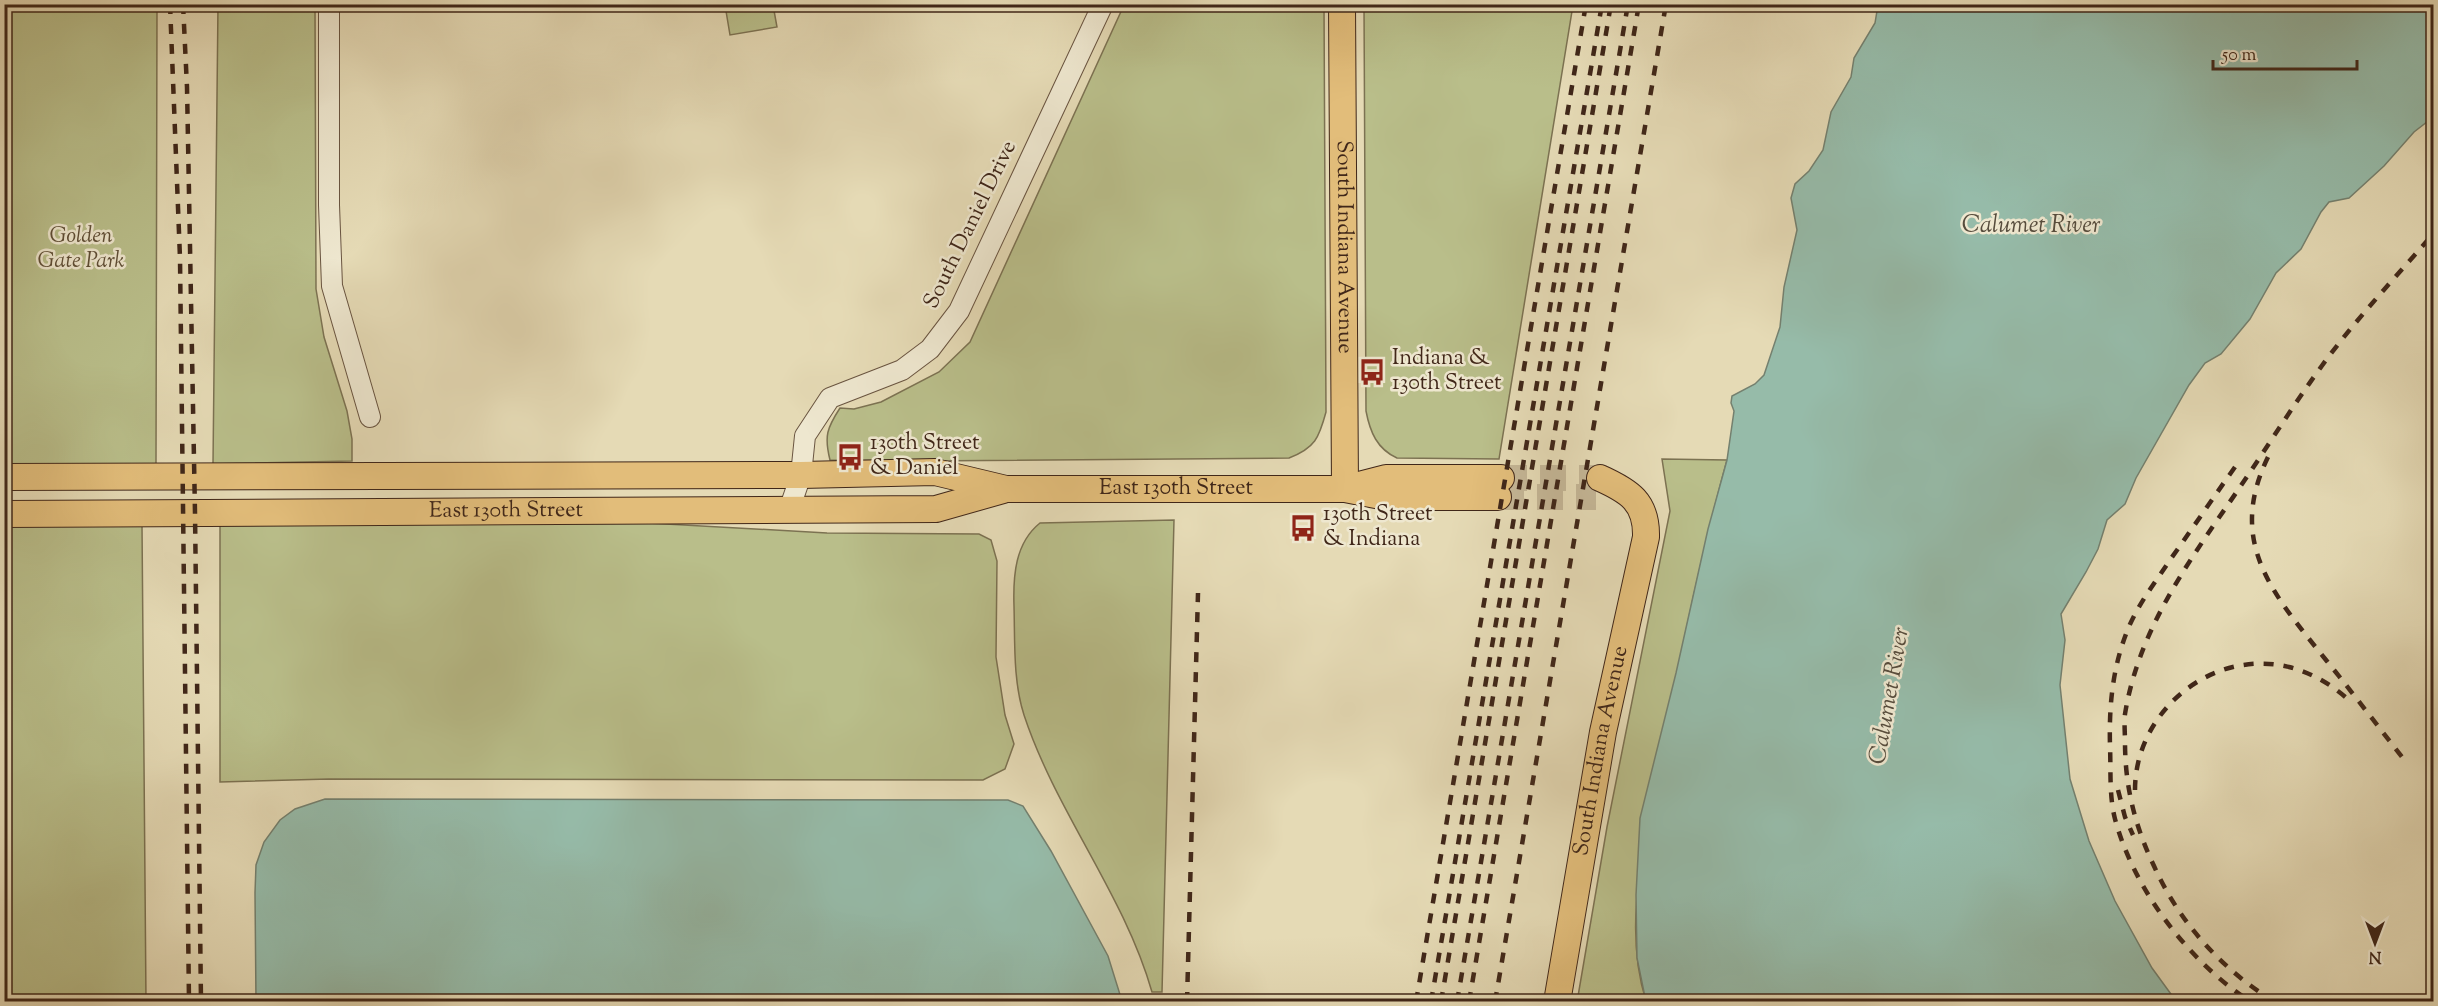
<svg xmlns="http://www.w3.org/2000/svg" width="2438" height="1006" viewBox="0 0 2438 1006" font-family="'Sorts Mill Goudy',serif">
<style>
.green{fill:#b9be8a;stroke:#7c7252;stroke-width:1.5}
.water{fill:#96bba9;stroke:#74806f;stroke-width:1.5}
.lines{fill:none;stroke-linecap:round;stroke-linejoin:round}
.major-tunnel{stroke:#c4b696;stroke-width:26;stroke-dasharray:26 13;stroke-linecap:butt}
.minor-casing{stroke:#695440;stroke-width:22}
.major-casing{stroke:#402719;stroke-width:28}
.minor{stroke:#eee7cf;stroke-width:20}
.major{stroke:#e2bd7a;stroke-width:26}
.rail{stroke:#402719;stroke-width:4.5;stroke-dasharray:10 10;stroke-linecap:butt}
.labels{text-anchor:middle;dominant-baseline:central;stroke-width:5;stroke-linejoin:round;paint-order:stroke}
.street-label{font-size:22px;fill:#402719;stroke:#eee7cf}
.park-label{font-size:22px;font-style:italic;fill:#5e4d35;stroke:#eee7cf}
.poi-label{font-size:22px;fill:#402719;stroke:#eee7cf;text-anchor:start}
.water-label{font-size:24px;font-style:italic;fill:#564c3d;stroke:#eee7cf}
</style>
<rect width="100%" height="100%" fill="#e5dab5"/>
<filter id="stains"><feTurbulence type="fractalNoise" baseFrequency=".00333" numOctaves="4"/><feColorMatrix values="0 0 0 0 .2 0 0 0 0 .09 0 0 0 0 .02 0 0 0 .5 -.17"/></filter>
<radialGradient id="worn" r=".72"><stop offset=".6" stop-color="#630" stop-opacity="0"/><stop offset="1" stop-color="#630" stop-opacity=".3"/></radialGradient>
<path class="green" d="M 4,5 L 157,5 L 156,464 L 5,465 Z
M 218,5 L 315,5 L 316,289 L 324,337 L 347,411 L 352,439 L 352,461 L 213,464 Z
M 725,5 L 773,5 L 777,27 L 730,35 Z
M 1124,5 L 1324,5 L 1326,412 C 1319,438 1315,448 1289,458 L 920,461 L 830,460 C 824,436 827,428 840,408 L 854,409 L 881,402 L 939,372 L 970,342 Z
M 1364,5 L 1573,5 L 1499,459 L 1397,458 C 1377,449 1370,432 1366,411 Z
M 1662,459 L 1727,460 C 1699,562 1678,664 1659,767 C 1645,844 1622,925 1646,1001 L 1577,1002 L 1607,827 L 1670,511 Z
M 1174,520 L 1162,992 L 1152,992 C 1124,894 1056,812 1024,715 C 1013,681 1015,642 1014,606 C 1013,576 1015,543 1040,523 Z
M 648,523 L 827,533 L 979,534 L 991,540 L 997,561 L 996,657 L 1005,715 L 1014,744 L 1005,769 L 983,780 L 329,779 L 220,782 L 220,524 Z
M 142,525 L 146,1001 L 5,1001 L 4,526 Z"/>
<path class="water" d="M 1878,5 L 2433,5 L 2434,113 L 2432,118 L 2414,132 L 2384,166 L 2349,198 L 2329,202 L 2321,212 L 2301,249 L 2276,273 L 2250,319 L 2221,354 L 2205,363 L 2189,385 L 2136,478 L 2125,504 L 2107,520 L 2098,549 L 2086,572 L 2061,614 L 2065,640 L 2060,685 L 2070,779 L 2089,841 L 2115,901 L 2152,968 L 2176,1001 L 1646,1002 L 1637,958 L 1636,895 L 1640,818 L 1676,673 L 1708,529 L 1727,460 L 1734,411 L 1731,403 L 1732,396 L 1755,384 L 1764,375 L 1780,327 L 1784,287 L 1797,230 L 1791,198 L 1795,184 L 1809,171 L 1823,150 L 1831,112 L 1851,77 L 1854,58 L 1875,23 Z
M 325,799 L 1008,800 L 1023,806 L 1051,851 L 1108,956 L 1122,1001 L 256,1001 L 255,893 L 256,865 L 264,842 L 280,820 L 295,809 Z"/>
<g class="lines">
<path class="major-tunnel" d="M 1501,478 L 1600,478
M 1498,497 L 1596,497"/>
<defs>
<path id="minor" d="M 329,4 L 329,205 L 332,286 L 370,417
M 789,510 L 801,475 L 805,436 L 830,398 L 902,370 L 930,349 L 959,311 L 1103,4"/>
<g id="major">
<path id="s1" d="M 1342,4 L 1345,489"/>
<path id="s2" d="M 4,477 L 801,475 L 935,472 L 1006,489 L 1345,489 L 1386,497 L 1498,497"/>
<path d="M 1351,487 L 1386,478 L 1501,478"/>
<path id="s3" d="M 4,514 L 936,509 L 1003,490"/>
<path id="s4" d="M 1557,1002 L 1603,732 L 1646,537 C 1647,502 1629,491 1600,478"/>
</g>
</defs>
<use href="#minor" class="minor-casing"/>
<use href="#major" class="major-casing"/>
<use href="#minor" class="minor"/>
<use href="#major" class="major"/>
<path class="rail" d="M 170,4 L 180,258 L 189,1002
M 183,4 L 187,87 L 195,513 L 201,1002
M 2268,457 C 2226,543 2274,595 2326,660 C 2352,692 2377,725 2402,757
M 2235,467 C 2213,498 2192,529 2170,560 C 2154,584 2136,607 2126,634 C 2112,671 2109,708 2110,746 C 2111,770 2109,796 2115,819 C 2134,890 2189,962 2251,1002
M 2118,790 L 2125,817 L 2133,835
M 2135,790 C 2135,712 2211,648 2289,667 C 2313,673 2334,686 2352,703
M 1187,1002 L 1198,593
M 1416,1002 L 1586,4
M 1431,1002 L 1602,4
M 1441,1002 L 1611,4
M 1457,1002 L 1628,4
M 1469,1002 L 1639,4
M 1495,1002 L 1666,4
M 2275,1002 C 2222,970 2179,922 2154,866 C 2135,826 2125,787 2125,742 C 2125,733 2124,723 2125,714 C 2139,628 2190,560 2238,490 C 2266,449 2292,407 2321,367 C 2355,320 2396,277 2434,233"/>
</g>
<defs>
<symbol id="bus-bare" viewBox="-9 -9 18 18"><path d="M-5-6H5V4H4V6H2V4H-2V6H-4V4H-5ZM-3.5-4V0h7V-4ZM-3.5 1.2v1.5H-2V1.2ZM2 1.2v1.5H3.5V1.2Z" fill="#8f2418" stroke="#eee7cf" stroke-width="2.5" paint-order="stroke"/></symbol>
</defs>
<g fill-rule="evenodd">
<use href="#bus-bare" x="1353" y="353" width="38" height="38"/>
<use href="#bus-bare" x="831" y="438" width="38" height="38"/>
<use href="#bus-bare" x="1284" y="509" width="38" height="38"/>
</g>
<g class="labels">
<g class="street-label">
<text transform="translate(971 225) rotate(-64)">South Daniel Drive</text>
<text stroke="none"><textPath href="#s1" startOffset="243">South Indiana Avenue</textPath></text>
<text stroke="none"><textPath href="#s2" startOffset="1174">East 130th Street</textPath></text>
<text stroke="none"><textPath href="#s3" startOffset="502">East 130th Street</textPath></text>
<text stroke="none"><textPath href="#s4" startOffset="255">South Indiana Avenue</textPath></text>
</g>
<g class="park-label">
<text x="81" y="237">Golden<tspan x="81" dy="25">Gate Park</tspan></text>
</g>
<g class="poi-label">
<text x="1392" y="359">Indiana &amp;<tspan x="1392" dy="25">130th Street</tspan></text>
<text x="870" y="444">130th Street<tspan x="870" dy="25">&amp; Daniel</tspan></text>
<text x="1323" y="515">130th Street<tspan x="1323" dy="25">&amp; Indiana</tspan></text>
</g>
<g class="water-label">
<text x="2031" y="226">Calumet River</text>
<text transform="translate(1890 696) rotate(-80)">Calumet River</text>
</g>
</g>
<rect width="2438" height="1006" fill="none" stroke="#e5dab5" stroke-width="24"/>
<rect x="6" y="6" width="2426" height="994" fill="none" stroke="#402719" stroke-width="3"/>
<rect x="12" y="12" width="2414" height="982" fill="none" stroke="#402719" stroke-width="1.5"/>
<g transform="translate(2375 943) rotate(180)" stroke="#eee7cf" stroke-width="4.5" paint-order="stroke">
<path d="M0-4.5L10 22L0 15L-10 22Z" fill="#402719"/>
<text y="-9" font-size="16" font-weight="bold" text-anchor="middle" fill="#402719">N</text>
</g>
<path d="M2213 60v9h144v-9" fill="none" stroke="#402719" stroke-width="3"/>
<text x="2222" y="60" font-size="18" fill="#402719" stroke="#eee7cf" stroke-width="4.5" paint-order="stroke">50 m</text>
<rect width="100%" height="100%" filter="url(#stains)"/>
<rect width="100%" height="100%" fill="url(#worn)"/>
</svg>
